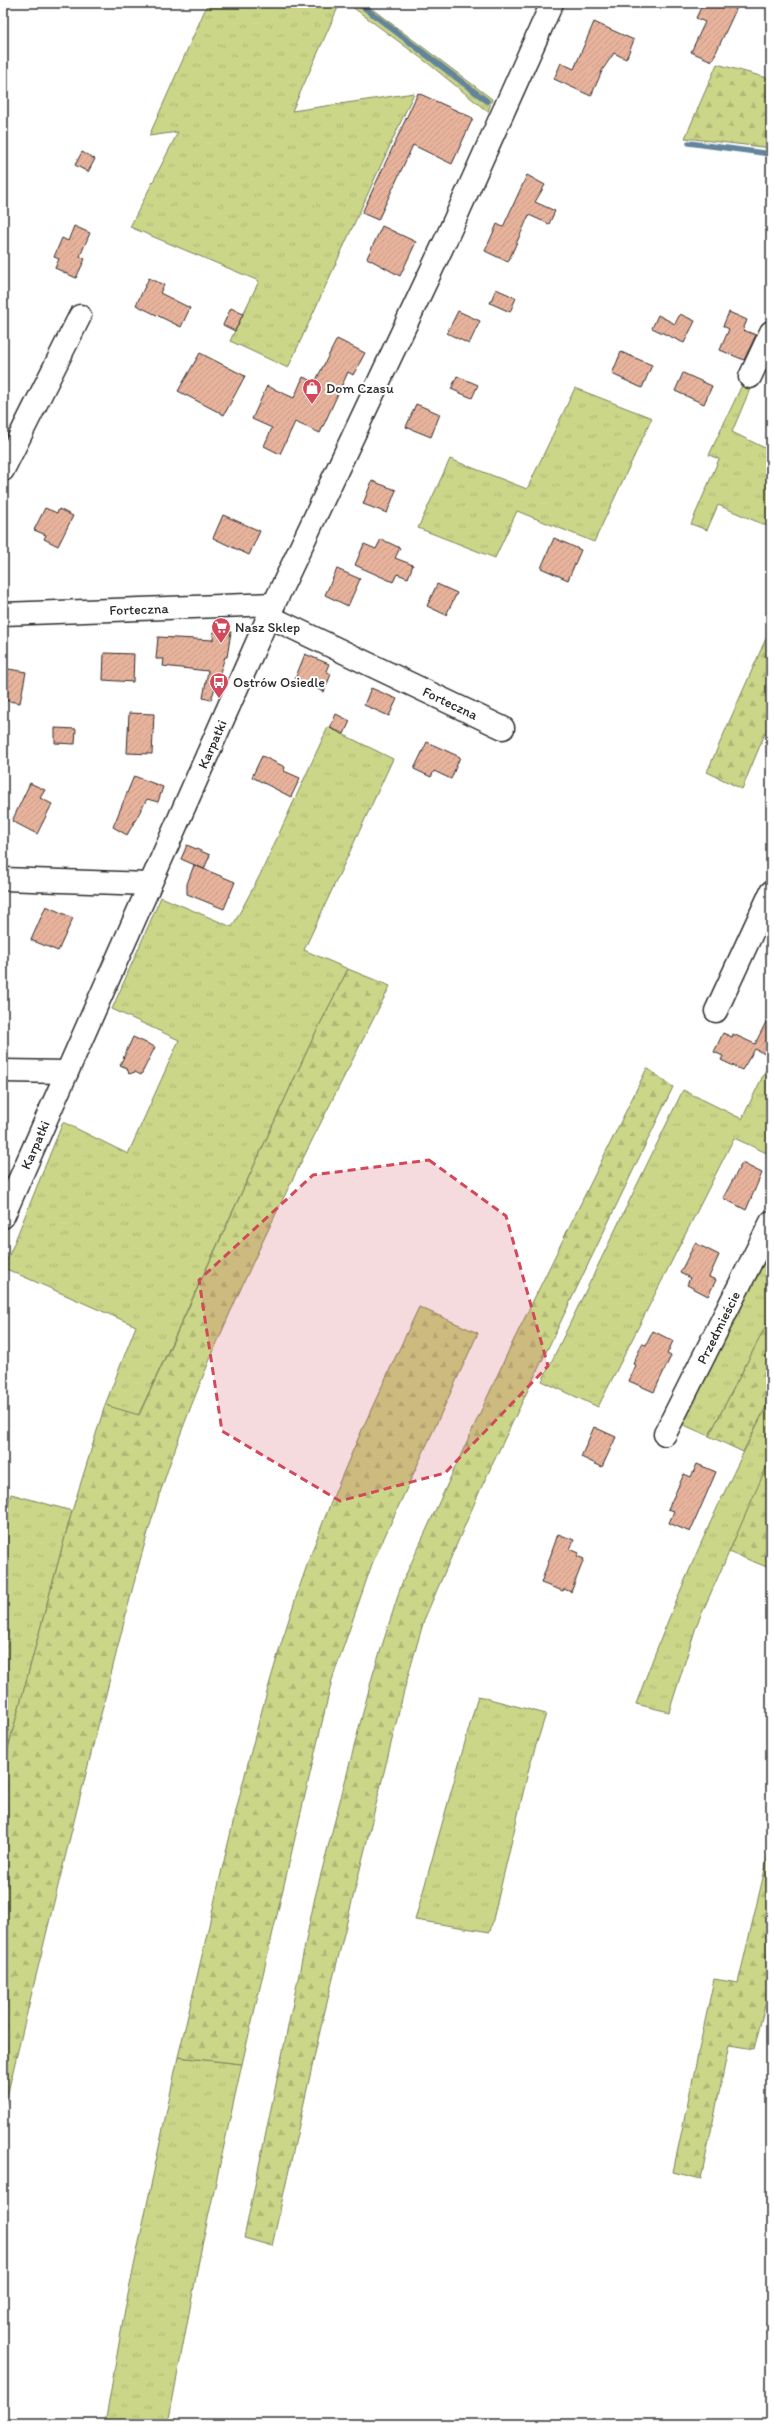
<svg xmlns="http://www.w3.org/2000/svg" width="774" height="2427" viewBox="0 0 774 2427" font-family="Itim,sans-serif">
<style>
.grass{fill:url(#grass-tufts);stroke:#7b805a}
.forest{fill:url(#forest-firs);stroke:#7b805a}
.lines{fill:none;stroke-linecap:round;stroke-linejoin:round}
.stream{stroke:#63849b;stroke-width:5.5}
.building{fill:url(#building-hatch);stroke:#2b2b2b}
.minor-casing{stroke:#2b2b2b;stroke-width:25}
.minor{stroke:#fff;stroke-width:22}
.marked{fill:#d1495b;fill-opacity:0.2;stroke:#d1495b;stroke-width:3;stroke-dasharray:8 5;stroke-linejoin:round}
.labels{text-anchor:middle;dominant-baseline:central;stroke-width:4;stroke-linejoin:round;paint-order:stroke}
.poi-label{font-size:14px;fill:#2b2b2b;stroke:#fff;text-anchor:start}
.street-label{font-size:14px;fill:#2b2b2b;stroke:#fff}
</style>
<defs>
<pattern id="grass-tufts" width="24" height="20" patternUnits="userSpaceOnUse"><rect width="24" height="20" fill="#cbd689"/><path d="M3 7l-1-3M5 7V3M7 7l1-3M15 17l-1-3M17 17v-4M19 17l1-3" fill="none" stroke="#aeb876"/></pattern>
<pattern id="forest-firs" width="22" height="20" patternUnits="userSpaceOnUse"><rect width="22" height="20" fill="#cbd689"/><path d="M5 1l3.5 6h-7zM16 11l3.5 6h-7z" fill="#aeb876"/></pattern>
<pattern id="building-hatch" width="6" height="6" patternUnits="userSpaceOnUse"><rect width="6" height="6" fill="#e8b39c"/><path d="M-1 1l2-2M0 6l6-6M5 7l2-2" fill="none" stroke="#c79a87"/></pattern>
</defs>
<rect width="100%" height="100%" fill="#fff"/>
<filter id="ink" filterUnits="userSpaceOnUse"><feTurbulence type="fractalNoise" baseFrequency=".025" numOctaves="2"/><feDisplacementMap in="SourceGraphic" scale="8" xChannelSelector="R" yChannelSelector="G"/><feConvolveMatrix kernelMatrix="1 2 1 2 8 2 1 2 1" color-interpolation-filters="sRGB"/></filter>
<g filter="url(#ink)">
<path class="grass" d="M 208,3 L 340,3 L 292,111 L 414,93 L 288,368 L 230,341 L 259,281 L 130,227 L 178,132 L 149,136 Z
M 347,3 L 364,3 L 492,99 L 488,112 L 429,64 Z
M 742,385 L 750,389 L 732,432 L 771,451 L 771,517 L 767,526 L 718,505 L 707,530 L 691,524 L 719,459 L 709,455 Z
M 575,388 L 652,418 L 594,542 L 517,511 L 495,558 L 418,528 L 450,459 L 527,489 Z
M 328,727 L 393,759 L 304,950 L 348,969 L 314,1036 L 138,1416 L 105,1405 L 136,1326 L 4,1268 L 63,1122 L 128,1154 L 179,1040 L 112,1009 L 161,897 L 232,927 L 260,875 Z
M 771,1059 L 771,1155 L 734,1138 L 598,1407 L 542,1381 L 683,1090 L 742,1119 Z
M 757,1261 L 771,1268 L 771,1316 L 709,1436 L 677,1422 Z
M 771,1397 L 771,1458 L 697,1624 L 669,1712 L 636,1704 C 674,1599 720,1497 771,1397 Z
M 11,1494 L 72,1511 L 3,1767 L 3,1522 Z
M 478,1696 L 546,1714 L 530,1764 L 490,1932 L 415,1920 Z
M 178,2057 L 242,2064 L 201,2250 L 168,2424 L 105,2424 L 125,2309 Z"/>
<path class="forest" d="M 717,64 L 771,79 L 771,148 L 685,138 Z
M 771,627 L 771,719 L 742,789 L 707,772 Z
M 348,969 L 390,986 C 311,1143 227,1300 169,1466 C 141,1546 123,1628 102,1710 C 68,1844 35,1978 3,2113 L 3,1767 L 72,1511 L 105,1405 L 139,1415 L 314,1036 Z
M 647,1068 L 673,1087 L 481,1488 L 424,1620 L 406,1683 L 320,2031 L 272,2246 L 244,2238 L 315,1897 L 373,1674 L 402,1583 L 509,1350 Z
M 419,1307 L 478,1333 L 372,1564 L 332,1680 L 242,2064 L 178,2057 C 219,1889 252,1717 311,1554 C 342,1469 381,1388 419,1307 Z
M 771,1316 L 771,1397 L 743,1452 L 709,1436 Z
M 766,1468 L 771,1470 L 771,1557 L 767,1567 L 729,1552 Z
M 771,1844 L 771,1982 L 754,2049 L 729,2045 L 701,2179 L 673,2172 L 714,1979 L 738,1983 Z"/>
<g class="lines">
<path class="stream" d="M 358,3 L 487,101
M 689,143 L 771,154"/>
</g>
<path class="building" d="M 703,3 L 739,3 L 712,61 L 691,52 L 705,22 L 696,18 Z
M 594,22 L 634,40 L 626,59 L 614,53 L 603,69 L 591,96 L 554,79 L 561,63 L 574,69 Z
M 418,93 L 473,118 L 452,164 L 413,145 L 378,220 L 362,213 Z
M 82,152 L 95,159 L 88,172 L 75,165 Z
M 527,175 L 545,185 L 535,202 L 555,211 L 549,224 L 529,215 L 508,262 L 485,251 L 497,224 L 503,227 Z
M 74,226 L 90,233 L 80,256 L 85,259 L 76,278 L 55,268 L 59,259 L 54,257 L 62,238 L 68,241 Z
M 382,226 L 416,242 L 400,276 L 367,258 Z
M 149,278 L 164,285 L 160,293 L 190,308 L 181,327 L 136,305 Z
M 496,289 L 516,298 L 510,312 L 490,303 Z
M 231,308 L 243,314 L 235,331 L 223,325 Z
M 458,311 L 480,321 L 469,344 L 447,333 Z
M 729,312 L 747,320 L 743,330 L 756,335 L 744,360 L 720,350 L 729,329 L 723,326 Z
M 680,314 L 695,321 L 684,343 L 652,328 L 658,315 L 675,324 Z
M 337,339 L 365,353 L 353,375 L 348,372 L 320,433 L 295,422 L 280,454 L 264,446 L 272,428 L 252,419 L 267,386 L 294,398 L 303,377 L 315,382 Z
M 621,352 L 652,365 L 642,388 L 612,374 Z
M 200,353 L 245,376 L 224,415 L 178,391 Z
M 683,373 L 712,386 L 704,404 L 675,391 Z
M 457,376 L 478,385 L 472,398 L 451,389 Z
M 416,404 L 440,414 L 431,437 L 406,427 Z
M 372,481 L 396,490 L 387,513 L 363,504 Z
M 45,508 L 57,513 L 59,509 L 73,516 L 58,546 L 44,539 L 46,535 L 34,530 Z
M 223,515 L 260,531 L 249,555 L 213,538 Z
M 554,538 L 581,550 L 568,580 L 541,568 Z
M 381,539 L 400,548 L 395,558 L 413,565 L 408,578 L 397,574 L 393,582 L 355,565 L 364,544 L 376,549 Z
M 337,569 L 360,579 L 348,606 L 325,595 Z
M 437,584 L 457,593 L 446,615 L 427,606 Z
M 214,629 L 231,632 L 227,657 L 225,657 L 211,700 L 203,698 L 208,671 L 163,666 L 164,659 L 156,659 L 158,637 L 213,640 Z
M 104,653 L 134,654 L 133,682 L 103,680 Z
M 305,654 L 329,664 L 326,671 L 331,674 L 324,692 L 295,679 Z
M 3,668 L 26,672 L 20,703 L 3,700 Z
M 371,688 L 397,699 L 389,716 L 364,705 Z
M 129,713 L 154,714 L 152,754 L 127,753 Z
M 336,714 L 350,721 L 344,734 L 330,728 Z
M 55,728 L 76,729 L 75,744 L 55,743 Z
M 427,742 L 460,757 L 451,779 L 434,771 L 431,777 L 414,769 Z
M 262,756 L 285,767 L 284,771 L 300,778 L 291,797 L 252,777 Z
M 134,776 L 163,787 L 158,802 L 147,799 L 127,835 L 113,827 Z
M 30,783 L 45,790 L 40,798 L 52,804 L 37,834 L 12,821 Z
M 187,845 L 210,855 L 204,869 L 181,859 Z
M 194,865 L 235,882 L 224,909 L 187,894 L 187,884 Z
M 46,906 L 73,918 L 58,951 L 31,940 Z
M 771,1012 L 771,1057 L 755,1049 L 742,1070 L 721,1060 L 723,1056 L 714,1052 L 723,1033 L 732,1037 L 733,1034 L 755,1044 Z
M 133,1037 L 155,1047 L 141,1075 L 135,1072 L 129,1074 L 127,1068 L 120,1065 Z
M 742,1163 L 762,1173 L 746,1210 L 723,1198 Z
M 695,1243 L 719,1255 L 709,1277 L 716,1280 L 708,1296 L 687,1285 L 690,1278 L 680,1273 Z
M 653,1331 L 673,1341 L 667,1354 L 671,1356 L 654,1392 L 629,1381 L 636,1365 L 633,1364 L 642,1344 L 646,1345 Z
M 594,1427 L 616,1437 L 602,1467 L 581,1457 Z
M 697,1464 L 716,1472 L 690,1532 L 669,1523 L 674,1511 L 668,1509 L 684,1474 L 691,1477 Z
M 558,1534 L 574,1540 L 570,1549 L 579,1553 L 577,1556 L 584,1559 L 571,1592 L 564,1589 L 563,1591 L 541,1583 Z"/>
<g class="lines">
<defs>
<g id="minor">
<path d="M 750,377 L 771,332"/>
<path d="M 3,470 L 80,316"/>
<path id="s1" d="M 3,614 L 274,604"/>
<path id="s2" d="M 268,616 L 503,728"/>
<path d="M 3,879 L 149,884"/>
<path d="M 716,1011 L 771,892"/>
<path d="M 3,1071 L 67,1072"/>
<path id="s3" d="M 3,1217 L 274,604 L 447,237 L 552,3"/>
<path id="s4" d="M 665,1434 L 771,1222"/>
</g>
</defs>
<use href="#minor" class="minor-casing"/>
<use href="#minor" class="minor"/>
</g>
</g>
<path class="marked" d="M 429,1160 L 506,1216 L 548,1366 L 445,1473 L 340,1501 L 222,1431 L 199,1280 L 313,1175 Z"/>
<defs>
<symbol id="shop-pin" viewBox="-11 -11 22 30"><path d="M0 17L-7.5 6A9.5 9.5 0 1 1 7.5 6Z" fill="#d1495b" stroke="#fff"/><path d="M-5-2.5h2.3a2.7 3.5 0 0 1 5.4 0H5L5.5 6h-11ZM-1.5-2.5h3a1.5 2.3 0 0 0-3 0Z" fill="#fff"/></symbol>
<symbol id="supermarket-pin" viewBox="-11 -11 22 30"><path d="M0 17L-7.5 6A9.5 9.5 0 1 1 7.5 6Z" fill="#d1495b" stroke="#fff"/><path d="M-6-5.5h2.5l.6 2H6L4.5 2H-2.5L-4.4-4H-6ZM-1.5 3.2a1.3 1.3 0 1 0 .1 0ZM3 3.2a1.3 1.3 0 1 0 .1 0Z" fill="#fff"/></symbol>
<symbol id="bus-pin" viewBox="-11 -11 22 30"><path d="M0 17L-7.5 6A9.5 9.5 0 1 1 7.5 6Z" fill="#d1495b" stroke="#fff"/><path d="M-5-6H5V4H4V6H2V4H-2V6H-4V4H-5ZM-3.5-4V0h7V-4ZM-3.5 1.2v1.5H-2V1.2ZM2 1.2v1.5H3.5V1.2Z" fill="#fff"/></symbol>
</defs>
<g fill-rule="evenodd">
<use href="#shop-pin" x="301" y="377" width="22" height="30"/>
<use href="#supermarket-pin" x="210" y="616" width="22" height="30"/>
<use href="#bus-pin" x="208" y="671" width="22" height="30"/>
</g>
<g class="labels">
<g class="poi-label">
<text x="326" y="388">Dom Czasu</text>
<text x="235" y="627">Nasz Sklep</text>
<text x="233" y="682">Ostrów Osiedle</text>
</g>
<g class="street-label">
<text stroke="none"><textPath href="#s1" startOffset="136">Forteczna</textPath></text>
<text stroke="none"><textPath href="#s2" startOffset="202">Forteczna</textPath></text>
<text stroke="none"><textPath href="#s3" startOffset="517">Karpatki</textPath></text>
<text stroke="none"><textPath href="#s3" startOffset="79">Karpatki</textPath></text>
<text stroke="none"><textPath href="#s4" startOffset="119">Przedmieście</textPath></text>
</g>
</g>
<rect width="774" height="2427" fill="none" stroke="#fff" stroke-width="16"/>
<rect x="8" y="8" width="758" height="2411" fill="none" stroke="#2b2b2b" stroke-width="1.5" filter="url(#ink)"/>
</svg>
